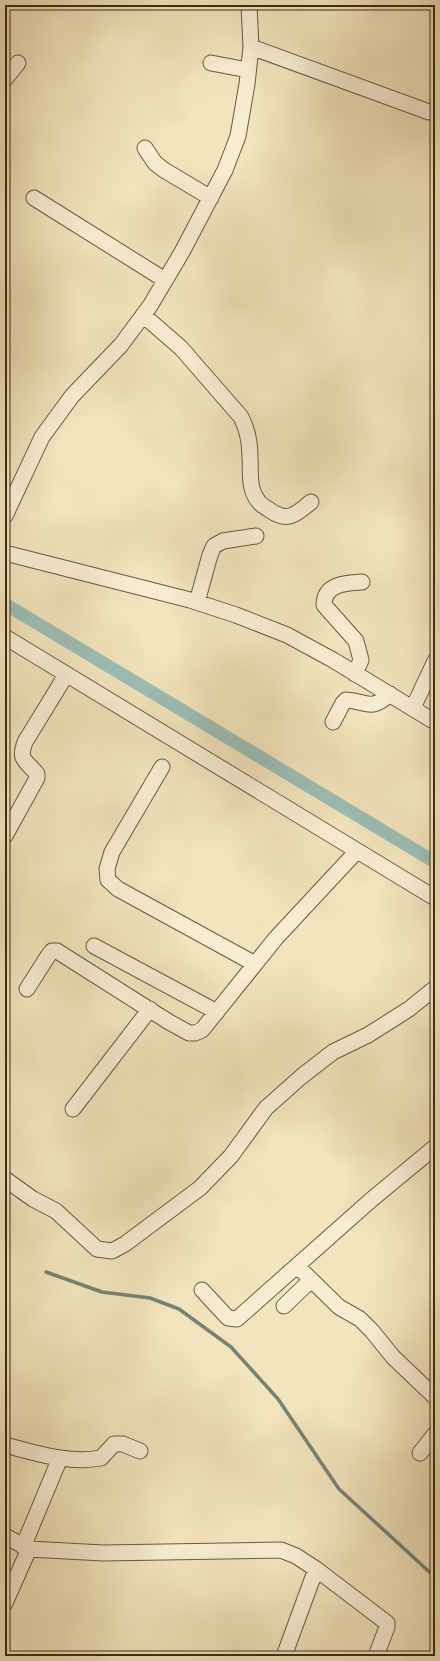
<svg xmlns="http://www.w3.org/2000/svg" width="440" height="1661" viewBox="0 0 440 1661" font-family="'Old Standard TT',serif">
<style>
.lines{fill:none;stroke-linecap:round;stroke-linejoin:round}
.stream{stroke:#758476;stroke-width:3.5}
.canal{stroke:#9cbeb6;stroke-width:13}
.minor-casing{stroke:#695a40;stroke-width:17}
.minor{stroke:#f7edd3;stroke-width:15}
</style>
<rect width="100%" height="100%" fill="#f2e4bc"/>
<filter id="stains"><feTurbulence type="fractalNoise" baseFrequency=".005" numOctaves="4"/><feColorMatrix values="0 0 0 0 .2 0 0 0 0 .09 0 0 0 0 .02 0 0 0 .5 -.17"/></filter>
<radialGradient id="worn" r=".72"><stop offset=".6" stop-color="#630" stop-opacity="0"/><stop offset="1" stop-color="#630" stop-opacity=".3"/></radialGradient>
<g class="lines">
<path class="stream" d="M 46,1272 L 102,1292 L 150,1298 L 179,1309 L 231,1347 L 278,1399 L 339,1489 L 435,1577"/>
<path class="canal" d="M 5,604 L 435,862"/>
<defs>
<path id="minor" d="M 251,47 L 429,112
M 211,63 L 248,70
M 5,79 L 18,63
M 145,148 L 155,163 L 164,170 L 211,198
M 34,198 L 165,280
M 143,315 L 181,348 L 241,417 C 248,430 250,443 250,458 C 251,474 248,489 259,502 C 262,506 267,508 271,511 C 289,523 297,513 311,502
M 5,516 L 42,437 L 72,396 L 121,345 L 150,306 L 182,252 L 225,170 L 238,136 L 247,84 L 251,47 L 249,5
M 5,553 L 190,600 L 236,615 L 287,635 L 333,660 L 435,722
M 197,602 L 210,555 L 214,546 L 223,541 L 256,536
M 5,637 L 435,898
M 355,674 L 361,660 L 356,641 L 324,605 C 324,584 345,583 362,582
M 413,708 L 435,661
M 333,722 L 343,703 L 346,700 C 368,701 370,712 390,694
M 162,767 L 112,852 L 107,869 L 108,880 L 118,889 L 255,964
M 5,836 L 37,778 L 37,774 C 26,760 18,761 25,742 L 66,675
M 94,946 L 217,1012
M 27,989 L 48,956 L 52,951 L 57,951 L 169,1022 L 189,1033 L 195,1033 L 202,1030 L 276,938 L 357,851
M 73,1109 L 150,1009
M 5,1179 L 33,1199 L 56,1211 L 97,1249 L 112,1251 L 125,1244 L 200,1188 L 231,1156 L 266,1108 L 302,1076 L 333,1052 L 368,1035 L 409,1009 L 435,988
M 297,1266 L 339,1307 L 360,1319 L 372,1331 L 393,1357 L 435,1397
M 202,1290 L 228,1318 L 237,1319 L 371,1200 L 435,1147
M 284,1306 L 311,1280
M 5,1445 C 37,1453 68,1464 101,1458 L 114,1444 L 123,1444 L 140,1451
M 420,1453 L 435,1434
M 5,1536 L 29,1549 L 103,1553 L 281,1550 L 296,1556 L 316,1569 L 387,1623 L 387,1627 L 376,1656
M 23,1547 L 60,1458
M 5,1603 L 29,1549
M 284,1656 L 316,1569"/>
</defs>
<use href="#minor" class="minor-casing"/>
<use href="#minor" class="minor"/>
</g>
<rect width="440" height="1661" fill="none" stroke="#f2e4bc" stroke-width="20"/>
<rect x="6" y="6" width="428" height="1649" fill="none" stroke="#3b2c17" stroke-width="2"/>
<rect x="10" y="10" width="420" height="1641" fill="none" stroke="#3b2c17"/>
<rect width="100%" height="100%" filter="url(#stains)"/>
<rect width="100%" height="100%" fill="url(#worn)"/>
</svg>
